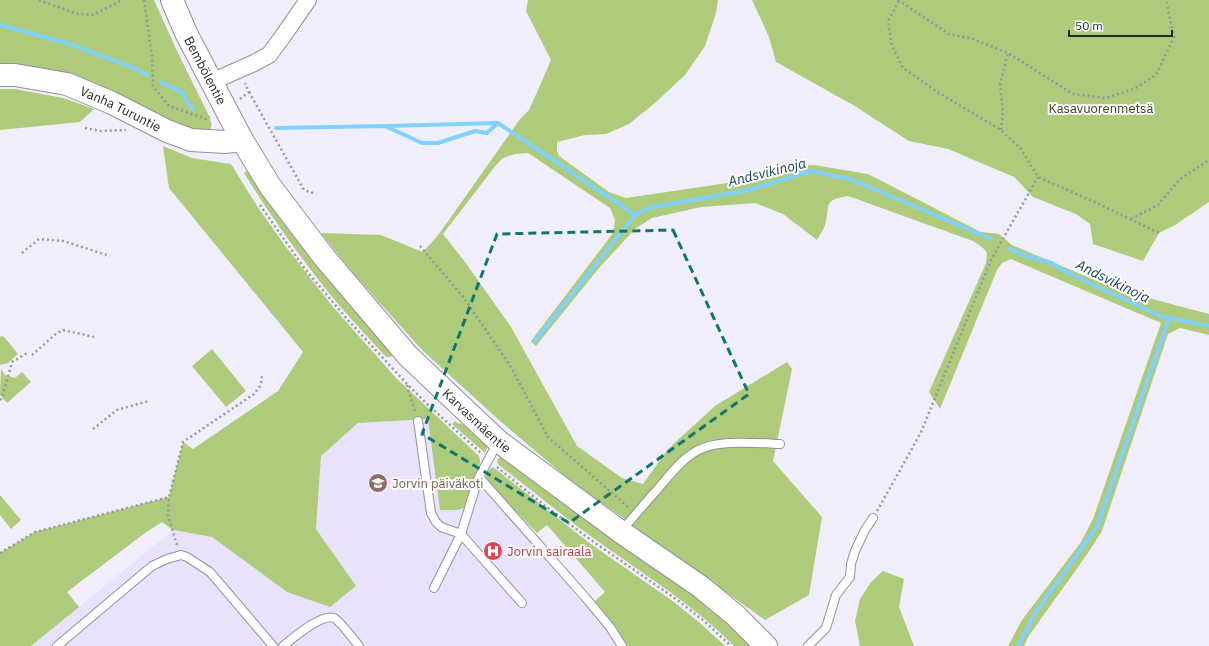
<svg xmlns="http://www.w3.org/2000/svg" width="1209" height="646" viewBox="0 0 1209 646" font-family="'IBM Plex Sans',sans-serif">
<style>
.built{fill:#e9e2fc}
.green{fill:#adcb7a}
.lines{fill:none;stroke-linecap:round;stroke-linejoin:round}
.stream{stroke:#81d1fe;stroke-width:4}
.lane-casing{stroke:#938fa0;stroke-width:10}
.street-casing{stroke:#938fa0;stroke-width:18}
.secondary-casing{stroke:#938fa0;stroke-width:24}
.path{stroke:#97959f;stroke-width:2.5;stroke-dasharray:2 3;stroke-linecap:butt}
.lane{stroke:#fff;stroke-width:8}
.street{stroke:#fff;stroke-width:16}
.secondary{stroke:#fff;stroke-width:22}
.marked{fill:none;stroke:#0f766e;stroke-width:3;stroke-dasharray:8 5;stroke-linejoin:round}
.labels{text-anchor:middle;dominant-baseline:central;stroke-width:4;stroke-linejoin:round;paint-order:stroke}
.street-label{font-size:13px;fill:#29272e;stroke:#fdfdfd}
.park-label{font-size:13px;fill:#33411a;stroke:#fdfdfd}
.education-label{font-size:13px;fill:#785e54;stroke:#fdfdfd;text-anchor:start}
.health-label{font-size:13px;fill:#be3a42;stroke:#fdfdfd;text-anchor:start}
.water-label{font-size:14px;font-style:italic;fill:#154259;stroke:#fdfdfd}
</style>
<rect width="100%" height="100%" fill="#f1eefc"/>
<path class="built" d="M 428,419 L 440,510 L 475,479 L 607,631 L 617,646 L 31,646 L 173,530 L 212,537 L 287,592 L 330,607 L 356,586 L 316,529 L 321,456 L 358,423 Z"/>
<path class="green" d="M 0,0 L 154,0 L 177,51 L 209,116 C 212,124 214,130 203,133 L 0,69 Z
M 528,0 L 718,0 L 716,13 L 705,46 L 685,75 L 655,103 L 629,124 L 606,134 L 585,135 L 557,142 L 557,151 L 559,156 L 609,192 L 626,198 L 748,180 L 791,166 L 814,165 L 868,174 L 981,232 L 999,234 L 1012,245 L 1102,283 L 1156,300 L 1209,314 L 1209,335 L 1180,328 L 1168,334 L 1102,531 L 1088,553 L 1028,637 L 1024,646 L 1008,646 L 1022,620 L 1081,542 L 1093,519 L 1161,323 L 1011,259 L 1002,263 L 997,270 L 940,409 L 929,392 L 986,263 L 987,253 L 983,248 L 973,241 L 848,196 C 821,200 831,207 825,225 C 823,230 820,235 817,240 L 783,214 L 755,203 L 701,207 L 652,218 L 635,229 L 599,268 L 536,346 L 531,341 L 613,233 L 615,220 L 610,208 L 528,153 L 515,154 L 503,158 L 496,165 L 443,234 L 465,262 L 511,327 L 577,446 L 622,478 L 643,484 L 668,449 L 715,406 L 787,362 L 792,369 L 773,461 L 822,517 L 809,595 L 765,620 L 648,537 L 622,517 L 572,482 L 499,420 L 422,350 L 353,273 L 321,233 L 381,235 L 423,252 L 439,234 L 520,119 L 529,110 L 538,90 L 551,60 L 526,11 Z
M 752,0 L 1209,0 L 1209,202 L 1175,225 L 1159,233 L 1143,261 L 1093,244 L 1090,224 L 1076,214 L 1033,197 L 1014,177 L 948,149 L 909,141 L 853,105 L 776,62 L 769,37 Z
M 0,89 L 15,89 L 63,98 L 94,109 L 80,122 L 0,130 Z
M 163,146 L 192,158 L 231,164 L 257,206 L 286,247 L 333,307 L 397,379 L 479,456 L 480,460 L 480,463 L 467,507 L 457,510 L 440,510 L 428,419 L 358,423 L 321,456 L 316,529 L 356,586 L 330,607 L 287,592 L 212,537 L 173,530 L 162,522 L 145,533 L 67,592 L 79,607 L 31,646 L 0,646 L 0,553 L 35,532 L 169,497 L 183,442 L 193,449 L 278,391 L 303,352 L 169,188 Z
M 247,171 L 251,173 L 395,352 L 391,357 L 387,357 L 384,355 C 362,330 338,306 318,279 C 291,245 267,210 244,173 L 245,172 Z
M 2,336 L 5,338 L 18,354 L 8,363 L 0,365 L 0,337 Z
M 212,349 L 246,391 L 226,407 L 192,366 Z
M 1,369 L 5,375 L 15,378 L 22,372 L 31,382 L 7,403 L 0,395 Z
M 455,421 L 459,424 L 460,423 C 471,429 494,438 485,453 L 452,424 Z
M 500,457 L 505,457 L 692,591 L 756,646 L 734,646 C 693,604 643,574 596,540 C 563,516 531,490 499,465 L 497,462 L 498,459 Z
M 493,467 L 588,542 L 674,602 L 701,624 L 725,646 L 626,646 L 611,621 L 595,601 L 605,592 L 547,525 L 537,533 L 487,482 C 485,475 487,470 493,467 Z
M 0,495 L 21,520 L 11,529 L 0,515 Z
M 883,571 L 904,579 L 899,607 L 914,646 L 860,646 L 855,621 L 860,599 L 871,582 Z"/>
<g class="lines">
<path class="stream" d="M 0,25 L 70,44 L 139,70 L 147,75
M 161,82 L 183,93 L 186,101 L 193,109
M 387,126 L 498,123
M 276,128 L 385,126 L 422,143 L 438,143 L 475,131 L 487,133 L 498,123 L 635,215
M 1010,249 L 1023,255 L 1052,263 L 1066,272 L 1160,316 L 1209,326
M 535,341 L 635,215 L 648,208 L 749,190 L 811,171 L 853,180 L 991,239
M 1018,646 L 1036,612 L 1097,527 L 1169,318"/>
<defs>
<path id="lane" d="M 418,421 L 431,513 L 436,522 L 441,527 L 461,534 L 522,603
M 479,477 L 585,597 L 610,627 L 622,646
M 621,531 C 633,518 644,504 656,491 C 670,475 683,456 703,448 C 722,440 759,443 780,444
M 434,588 L 461,534 L 478,479 L 498,442
M 57,646 L 152,566 L 167,559 L 181,555 L 187,557 L 210,572 L 273,646
M 283,646 C 293,638 322,613 334,618 C 340,621 354,640 359,646
M 808,646 L 826,628 L 836,595 L 850,577 L 851,564 L 855,551 L 865,530 L 873,518"/>
<path id="street" d="M 211,82 L 252,64 L 269,55 L 283,36 L 308,0"/>
<g id="secondary">
<path id="s1" d="M 172,0 L 186,33 L 242,140 L 270,186 L 324,257 L 408,356 L 498,441 L 621,532 L 701,587 L 735,615 L 766,646"/>
<path id="s2" d="M 0,75 L 15,75 L 67,84 L 112,103 L 167,131 L 191,140 L 225,142 L 242,140"/>
</g>
</defs>
<use href="#lane" class="lane-casing"/>
<use href="#street" class="street-casing"/>
<use href="#secondary" class="secondary-casing"/>
<path class="path" d="M 39,0 L 78,14 L 93,15 L 122,0
M 144,0 L 152,57 L 153,86 L 169,106 L 206,119 L 210,117
M 898,0 L 949,34 L 973,39 L 1008,53 L 1073,94 L 1105,98 L 1134,89 L 1156,75 L 1174,37 L 1166,0
M 899,1 L 888,21 L 892,46 L 903,68 L 939,93 L 1001,130 L 1021,149 L 1038,177 L 1097,203 L 1159,233
M 249,92 L 304,190 L 316,194
M 240,99 L 249,92 L 245,83
M 85,128 L 100,131 L 126,130
M 1001,130 L 1003,113 L 1000,84 L 1008,53
M 260,205 L 305,269 L 347,319 L 406,383 L 428,405 L 481,453
M 1131,219 L 1158,205 L 1180,179 L 1209,160
M 420,246 L 464,298 L 511,367 L 548,437 L 628,507
M 22,253 L 39,239 L 63,241 L 110,256
M 32,355 L 57,333 L 63,330 L 94,337
M 407,385 L 415,412
M 0,400 L 2,398 L 12,362 L 29,352
M 93,429 L 117,410 L 149,401
M 497,467 L 544,505 L 591,540 L 676,599 L 704,621 L 731,646
M 877,511 L 913,447 L 922,430 L 991,260 L 1038,177
M 177,545 L 168,515 L 169,497 L 183,442 L 254,394 L 261,385 L 262,375
M 0,553 L 35,532 L 169,497"/>
<use href="#lane" class="lane"/>
<use href="#street" class="street"/>
<use href="#secondary" class="secondary"/>
</g>
<path class="marked" d="M 673,230 L 749,394 L 569,523 L 422,434 L 497,234 Z"/>
<defs>
<symbol id="school-disc" viewBox="-11 -11 22 22"><circle r="9.5" fill="#8d6e63" stroke="#fdfdfd"/><path d="M0-5L7-2L0 1L-7-2ZM-4 1L0 2.5L4 1V4Q0 6-4 4Z" fill="#fff"/></symbol>
<symbol id="hospital-disc" viewBox="-11 -11 22 22"><circle r="9.5" fill="#e0444e" stroke="#fdfdfd"/><path d="M-5-5h3v3.5h4V-5h3V5h-3V1.5h-4V5h-3Z" fill="#fff"/></symbol>
</defs>
<g fill-rule="evenodd">
<use href="#school-disc" x="367" y="472" width="22" height="22"/>
<use href="#hospital-disc" x="482" y="540" width="22" height="22"/>
</g>
<g class="labels">
<g class="street-label">
<text stroke="none"><textPath href="#s1" startOffset="78">Bembölentie</textPath></text>
<text stroke="none"><textPath href="#s2" startOffset="127">Vanha Turuntie</textPath></text>
<text stroke="none"><textPath href="#s1" startOffset="524">Karvasmäentie</textPath></text>
</g>
<g class="park-label">
<text x="1101" y="108">Kasavuorenmetsä</text>
</g>
<g class="education-label">
<text x="392" y="483">Jorvin päiväkoti</text>
</g>
<g class="health-label">
<text x="507" y="551">Jorvin sairaala</text>
</g>
<g class="water-label">
<text transform="translate(767 172) rotate(-14)">Andsvikinoja</text>
<text transform="translate(1113 281) rotate(26)">Andsvikinoja</text>
</g>
</g>
<path d="M1069 30v6h103v-6" fill="none" stroke="#29272e" stroke-width="2"/>
<text x="1075" y="30" font-size="12" fill="#29272e" stroke="#fdfdfd" stroke-width="3" paint-order="stroke">50 m</text>
</svg>
